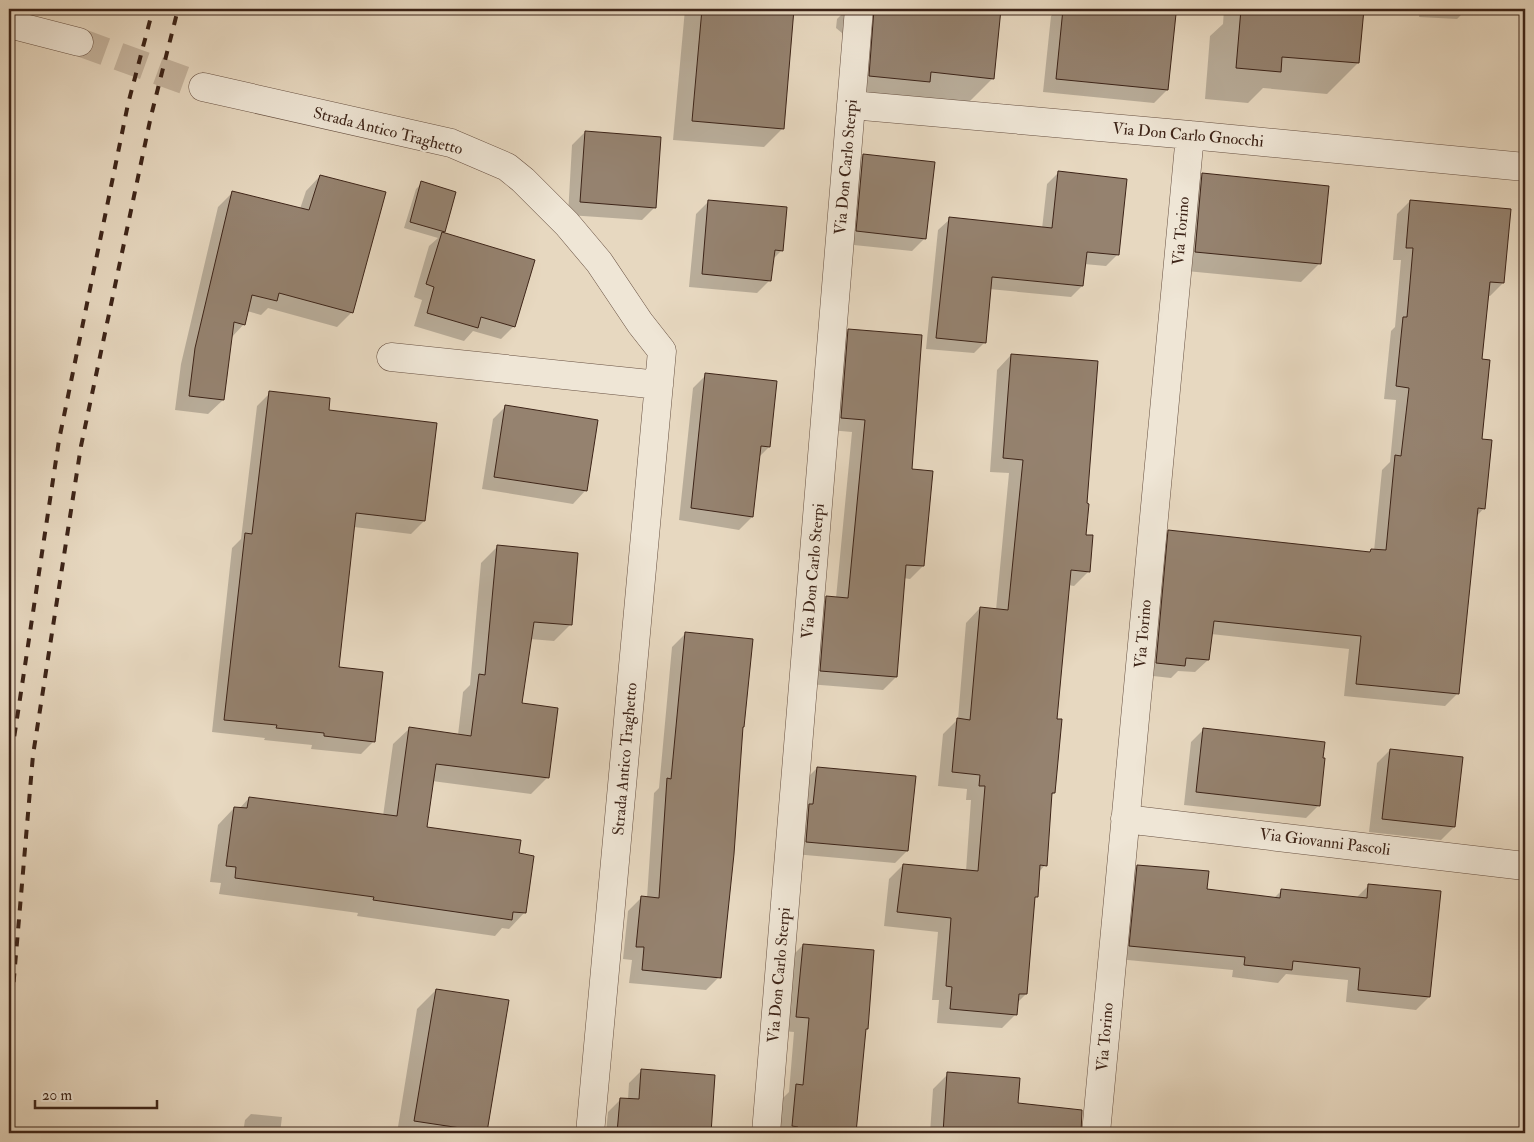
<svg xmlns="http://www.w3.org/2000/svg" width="1534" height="1142" viewBox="0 0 1534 1142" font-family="'IM FELL Double Pica',serif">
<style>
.shadow{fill:#0003}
.building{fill:#95826f;stroke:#3d2418}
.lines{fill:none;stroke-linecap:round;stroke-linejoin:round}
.minor-tunnel{stroke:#c5b49e;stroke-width:28;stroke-dasharray:28 14;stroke-linecap:butt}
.minor-casing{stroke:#685142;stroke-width:29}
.minor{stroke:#efe6d6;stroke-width:28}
.rail{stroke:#3d2418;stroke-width:4;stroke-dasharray:9 9;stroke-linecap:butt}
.labels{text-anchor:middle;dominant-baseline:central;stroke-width:4;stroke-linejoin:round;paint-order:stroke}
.street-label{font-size:16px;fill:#3d2418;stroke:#efe6d6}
</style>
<rect width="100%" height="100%" fill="#e7d8c0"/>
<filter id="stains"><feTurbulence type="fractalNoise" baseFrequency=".004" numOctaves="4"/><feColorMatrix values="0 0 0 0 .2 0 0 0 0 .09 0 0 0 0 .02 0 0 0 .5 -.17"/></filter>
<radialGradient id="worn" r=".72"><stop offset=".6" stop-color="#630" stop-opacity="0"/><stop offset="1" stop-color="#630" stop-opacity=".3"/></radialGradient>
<path class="shadow" d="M 685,9 L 793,9 L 783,128 L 764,147 L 673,140 Z
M 847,9 L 1000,9 L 993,78 L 961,110 L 838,107 L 844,42 L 842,33 L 836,28 L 837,19 Z
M 1058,9 L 1116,9 L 1174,15 L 1167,90 L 1154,103 L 1043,92 L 1051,16 Z
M 1224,9 L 1363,9 L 1358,63 L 1327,94 L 1263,88 L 1248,103 L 1205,99 L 1210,36 L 1223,24 Z
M 1420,9 L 1467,9 L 1457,19 L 1419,17 Z
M 585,132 L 655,207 L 642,220 L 568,215 L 572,145 Z
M 863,155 L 925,238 L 912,251 L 844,244 L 850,168 Z
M 1058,173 L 1117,255 L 1106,266 L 1084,264 L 1082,286 L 1071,297 L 989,289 L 985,342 L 974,353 L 926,349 L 938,230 L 950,219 L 1042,229 L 1047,184 Z
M 1203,175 L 1319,264 L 1301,282 L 1176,270 L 1184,194 Z
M 320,176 L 352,312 L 337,327 L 268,308 L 261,315 L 247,311 L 244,324 L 231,338 L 223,400 L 208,414 L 175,410 L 181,364 L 218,207 L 232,193 L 300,209 L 306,191 Z
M 422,183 L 444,231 L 442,233 L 533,260 L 514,326 L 501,339 L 473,331 L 464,341 L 414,326 L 422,300 L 414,297 L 429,246 L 438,238 L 404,228 L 416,189 Z
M 709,201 L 782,250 L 772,260 L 770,280 L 757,293 L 689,287 L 696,214 Z
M 1410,201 L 1503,283 L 1490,296 L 1487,296 L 1480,360 L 1481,440 L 1484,508 L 1476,517 L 1458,693 L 1445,706 L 1344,696 L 1349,649 L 1211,634 L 1208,660 L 1195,672 L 1178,671 L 1171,678 L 1144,675 L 1156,545 L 1169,532 L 1369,553 L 1371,550 L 1374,551 L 1382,470 L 1390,462 L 1396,400 L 1384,399 L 1391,331 L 1395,327 L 1401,260 L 1393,260 L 1397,214 Z
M 849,330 L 923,566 L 910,579 L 903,578 L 896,677 L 883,690 L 808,684 L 814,611 L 827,598 L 836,598 L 852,432 L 829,430 L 836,343 Z
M 1011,355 L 1084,536 L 1088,572 L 1074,586 L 1068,585 L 1056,720 L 1054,793 L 1051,796 L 1045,865 L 1039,872 L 1037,896 L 1033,900 L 1026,994 L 1017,1003 L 1016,1014 L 1002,1028 L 937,1023 L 939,1000 L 932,1000 L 938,932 L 884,926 L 889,879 L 903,865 L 966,871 L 971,800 L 966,800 L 967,789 L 938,786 L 943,734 L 958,719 L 966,623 L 980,608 L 996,610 L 1009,473 L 990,472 L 997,370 Z
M 706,375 L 769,447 L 759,457 L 752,517 L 739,530 L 679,520 L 693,388 Z
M 270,393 L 328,411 L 435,424 L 424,521 L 411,534 L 354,527 L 337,668 L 374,741 L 361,754 L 311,749 L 312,745 L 264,740 L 265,738 L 212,732 L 232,548 L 241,539 L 257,406 Z
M 506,406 L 585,491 L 573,504 L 482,489 L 493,419 Z
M 498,546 L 570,625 L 554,641 L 530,639 L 520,704 L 547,778 L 531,794 L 432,781 L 425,828 L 518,854 L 525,912 L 509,929 L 502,928 L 495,936 L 357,916 L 358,913 L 219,894 L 221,883 L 210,882 L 218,825 L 234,808 L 239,809 L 249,798 L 383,816 L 393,744 L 410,728 L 458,735 L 463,692 L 470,685 L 481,563 Z
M 685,634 L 743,726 L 719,977 L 706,990 L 629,983 L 632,960 L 623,959 L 628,911 L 641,898 L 647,898 L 654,793 L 659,788 L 672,647 Z
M 1204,729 L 1319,805 L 1306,818 L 1184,805 L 1191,742 Z
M 1390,750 L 1454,827 L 1441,840 L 1369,832 L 1377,763 Z
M 817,768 L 907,851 L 895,863 L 794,854 L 805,780 Z
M 1137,866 L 1206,890 L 1273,899 L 1282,890 L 1356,898 L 1369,885 L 1429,997 L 1416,1010 L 1346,1002 L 1348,980 L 1286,974 L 1278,983 L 1232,977 L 1233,970 L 1117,959 L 1124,879 Z
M 803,945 L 866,1029 L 864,1031 L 855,1133 L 778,1133 L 781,1100 L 789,1092 L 794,1032 L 782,1031 L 788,960 Z
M 436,990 L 486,1132 L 484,1133 L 397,1133 L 417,1009 Z
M 642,1070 L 714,1076 L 709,1133 L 606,1133 L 608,1112 L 621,1099 L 628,1099 L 629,1083 Z
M 948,1074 L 1016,1104 L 1029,1106 L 1027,1133 L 930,1133 L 933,1089 Z
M 251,1114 L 282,1117 L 280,1133 L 243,1133 L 245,1120 Z
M 1151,1128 L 1205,1133 L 1146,1133 Z"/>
<path class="building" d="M 702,9 L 794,9 L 784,129 L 692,121 Z
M 874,9 L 1001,9 L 994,79 L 931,72 L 930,82 L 869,76 Z
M 1063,9 L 1128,9 L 1176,14 L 1168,90 L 1056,79 Z
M 1241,9 L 1364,9 L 1359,63 L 1282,57 L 1281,72 L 1236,68 Z
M 585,131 L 661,137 L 656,208 L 580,202 Z
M 863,154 L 935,162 L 926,239 L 856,231 Z
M 1058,171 L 1127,179 L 1119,255 L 1087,252 L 1083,286 L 992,277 L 986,343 L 936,338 L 949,217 L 1052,228 Z
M 1202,173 L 1329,186 L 1321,264 L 1195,252 Z
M 320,175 L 386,192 L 353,313 L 279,293 L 277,301 L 252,295 L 245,325 L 234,322 L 224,400 L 189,396 L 195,348 L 232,191 L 309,210 Z
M 421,181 L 456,192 L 445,232 L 410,222 Z
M 708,200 L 787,207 L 783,251 L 775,250 L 771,281 L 702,274 Z
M 1410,200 L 1511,209 L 1504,283 L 1490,282 L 1482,359 L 1490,360 L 1482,439 L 1492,440 L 1485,509 L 1478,508 L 1459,694 L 1356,684 L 1361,636 L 1214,621 L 1209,660 L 1186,658 L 1185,666 L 1156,663 L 1168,530 L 1370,552 L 1371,549 L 1386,550 L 1395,455 L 1401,456 L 1409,388 L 1396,386 L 1403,317 L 1407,317 L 1413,248 L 1406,248 Z
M 442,232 L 535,260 L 515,327 L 481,317 L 478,328 L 427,313 L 434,287 L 426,284 Z
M 848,329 L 922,335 L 912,469 L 933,471 L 924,566 L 906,565 L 897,677 L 820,671 L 826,596 L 848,598 L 865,420 L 841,418 Z
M 1011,354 L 1098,361 L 1087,503 L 1089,504 L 1086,535 L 1093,535 L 1090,572 L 1071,570 L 1057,719 L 1062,719 L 1055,793 L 1052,793 L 1047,866 L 1040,865 L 1038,897 L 1035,897 L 1027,994 L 1019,994 L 1017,1015 L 950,1009 L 952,987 L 946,986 L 951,918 L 897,912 L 903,864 L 978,871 L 985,786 L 979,786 L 980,775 L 952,772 L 957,718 L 970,720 L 980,607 L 1008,610 L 1023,460 L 1003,458 Z
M 705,373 L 777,381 L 770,447 L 761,446 L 753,517 L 691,508 Z
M 269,391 L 330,398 L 329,410 L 437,423 L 425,521 L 356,513 L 339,667 L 383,672 L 375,742 L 324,736 L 324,733 L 276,728 L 277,725 L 224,720 L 245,533 L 252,534 Z
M 505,405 L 598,420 L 587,491 L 494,477 Z
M 497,545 L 578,553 L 572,625 L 534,622 L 522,703 L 558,708 L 549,778 L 436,764 L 427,827 L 521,840 L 519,853 L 534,856 L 526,913 L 513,912 L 512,920 L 373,900 L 374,897 L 235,878 L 236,867 L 226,866 L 234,807 L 247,808 L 249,797 L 397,816 L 409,727 L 471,736 L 479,674 L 485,675 Z
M 685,632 L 753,639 L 744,727 L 743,727 L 734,854 L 721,978 L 642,970 L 644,947 L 636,947 L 641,896 L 659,898 L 667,778 L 671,779 Z
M 1203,728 L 1325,742 L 1323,758 L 1325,758 L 1320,806 L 1196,792 Z
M 1390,749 L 1463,757 L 1455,827 L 1382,819 Z
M 817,767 L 916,776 L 908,851 L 806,842 L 809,804 L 813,804 Z
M 1137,865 L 1209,871 L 1207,889 L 1280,898 L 1281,889 L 1367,898 L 1368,884 L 1441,891 L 1430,997 L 1358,990 L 1360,968 L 1293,961 L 1292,970 L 1244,965 L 1245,957 L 1129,946 Z
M 803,944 L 874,950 L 868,1029 L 866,1029 L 856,1133 L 798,1133 L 798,1127 L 792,1126 L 796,1084 L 803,1085 L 809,1018 L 796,1017 Z
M 436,989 L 509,1000 L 487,1132 L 414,1121 Z
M 641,1069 L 715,1075 L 711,1133 L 617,1133 L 620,1098 L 639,1099 Z
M 947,1072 L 1020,1078 L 1018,1103 L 1082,1110 L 1081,1133 L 943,1133 Z"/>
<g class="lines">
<path class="minor-tunnel" d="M 79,42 L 203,87"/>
<defs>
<path id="minor" d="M 9,24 L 79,42
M 203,87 L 451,143 L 507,167 L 523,180 L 567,224 L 599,262 L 640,323 L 662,351 L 590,1133
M 851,105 L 1190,135 L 1525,167
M 391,357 L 659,385
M 1125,819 L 1525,866
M 766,1133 L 859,9
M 1096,1133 L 1190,135"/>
</defs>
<use href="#minor" class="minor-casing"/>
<use href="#minor" class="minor"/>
<path class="rail" d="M 9,790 L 13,745 L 59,440 L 128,104 L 153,9
M 9,1036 L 33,755 L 81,446 L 151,116 L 178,9"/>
</g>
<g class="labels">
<g class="street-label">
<text transform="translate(388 131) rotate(14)">Strada Antico Traghetto</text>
<text transform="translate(1188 135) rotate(5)">Via Don Carlo Gnocchi</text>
<text transform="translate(846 167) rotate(-85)">Via Don Carlo Sterpi</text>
<text transform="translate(1181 231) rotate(-85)">Via Torino</text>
<text transform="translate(813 571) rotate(-85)">Via Don Carlo Sterpi</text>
<text transform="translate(1143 634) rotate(-85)">Via Torino</text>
<text transform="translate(625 759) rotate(-85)">Strada Antico Traghetto</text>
<text transform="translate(1325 842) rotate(7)">Via Giovanni Pascoli</text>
<text transform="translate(779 975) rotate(-85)">Via Don Carlo Sterpi</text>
<text transform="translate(1105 1037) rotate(-85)">Via Torino</text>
</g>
</g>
<rect width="1534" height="1142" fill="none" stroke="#e7d8c0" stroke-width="30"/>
<rect x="10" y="10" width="1514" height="1122" fill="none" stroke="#3d2418" stroke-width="2.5"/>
<rect x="15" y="15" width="1504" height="1112" fill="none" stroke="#3d2418"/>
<path d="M35 1100v8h122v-8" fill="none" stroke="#3d2418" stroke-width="2.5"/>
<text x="42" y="1100" font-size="15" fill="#3d2418" stroke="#efe6d6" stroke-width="4" paint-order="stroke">20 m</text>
<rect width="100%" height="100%" filter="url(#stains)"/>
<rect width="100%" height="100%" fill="url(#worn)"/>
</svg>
